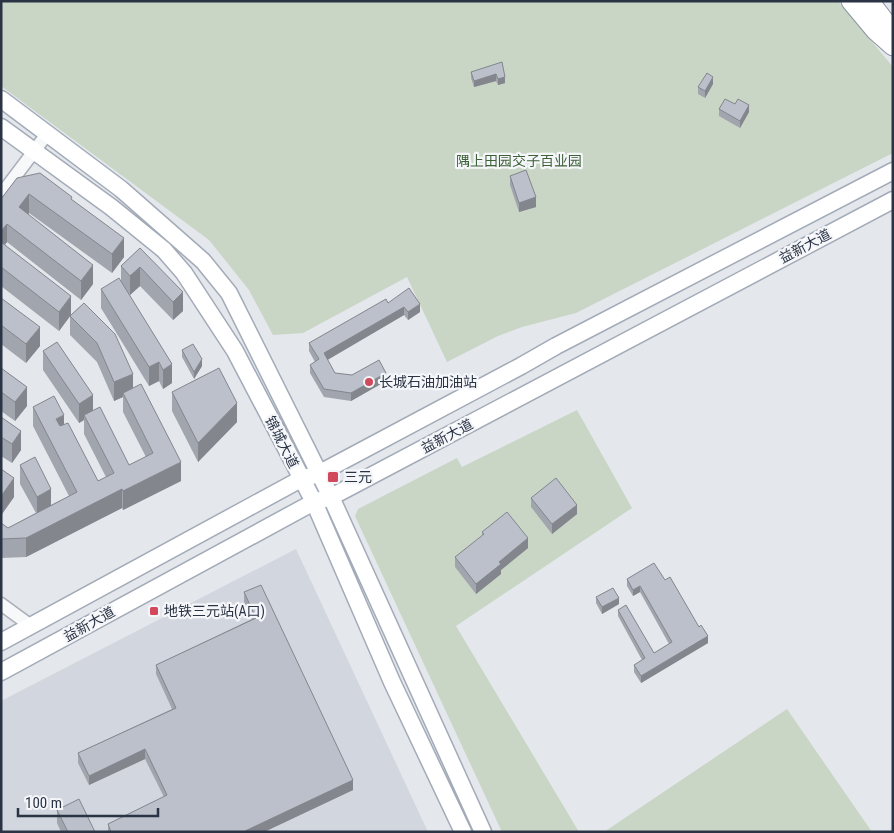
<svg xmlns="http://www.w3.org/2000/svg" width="894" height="833" viewBox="0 0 894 833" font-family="'Roboto Condensed','Noto Sans SC',sans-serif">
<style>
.built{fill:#d2d6de}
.green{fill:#c9d6c5}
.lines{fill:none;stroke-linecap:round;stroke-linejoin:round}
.minor-casing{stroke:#a9aeb7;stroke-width:15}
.major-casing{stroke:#a3abb8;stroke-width:19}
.highway-casing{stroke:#8b94a3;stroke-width:21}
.minor{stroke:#f7f8fa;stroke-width:12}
.major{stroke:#fff;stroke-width:16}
.highway{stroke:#fff;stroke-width:19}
.wall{fill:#a1a5ae}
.shaded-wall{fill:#83868d}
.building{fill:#bbc0ca;stroke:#83868d}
.poi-dot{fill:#d1495b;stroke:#f4f6f9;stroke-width:2}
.labels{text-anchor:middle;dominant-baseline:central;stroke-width:4.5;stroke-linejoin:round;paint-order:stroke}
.park-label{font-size:14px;fill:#3f6138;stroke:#f4f6f9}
.street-label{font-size:14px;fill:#2b3445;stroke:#f4f6f9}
.poi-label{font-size:14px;fill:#2b3445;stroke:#f4f6f9;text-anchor:start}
</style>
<rect width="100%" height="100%" fill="#e4e7ec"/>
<path class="built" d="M 296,549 L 428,832 L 1,832 L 1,701 Z"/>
<path class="green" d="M 1,1 L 838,1 L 893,67 L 893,153 L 576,313 L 522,327 L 498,336 L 447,362 L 407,277 L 303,333 L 273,335 L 249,290 L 209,240 L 1,86 Z
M 577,410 L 632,508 L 456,626 L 579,832 L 502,832 L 355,516 L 358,509 L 457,458 L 462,467 Z
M 787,709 L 872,832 L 604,832 Z"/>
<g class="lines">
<defs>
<path id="minor" d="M 1,195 L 47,134
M 1,604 L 31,626"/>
<path id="major" d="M 1,99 L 121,189 L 203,261 L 229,293 L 331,497 L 483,832
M 1,127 L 111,207 L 164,250 L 184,273 L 235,351 L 314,502 L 392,682 L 463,832
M 1,642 L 301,479 L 318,474 L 521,366 L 556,346 L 893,171
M 1,672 L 314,502 L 331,497 L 893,200"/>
<path id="highway" d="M 851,1 L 876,31 L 893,46
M 869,1 L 893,32"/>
</defs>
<use href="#minor" class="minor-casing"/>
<use href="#major" class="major-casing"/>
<use href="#highway" class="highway-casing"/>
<use href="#minor" class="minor"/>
<use href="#major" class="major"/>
<use href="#highway" class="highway"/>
</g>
<path class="wall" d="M 502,62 L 505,83 L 498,85 L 496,81 L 474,87 L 471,78 L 471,72 Z
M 713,84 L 705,98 L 698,94 L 698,87 Z
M 719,109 L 749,112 L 740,128 L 719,116 Z
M 510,176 L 536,207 L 519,212 L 510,185 Z
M 17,178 L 72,200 L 124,257 L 112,273 L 29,213 L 28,214 L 93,284 L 81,300 L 7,242 L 5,245 L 71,315 L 84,303 L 133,388 L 181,481 L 123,510 L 122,508 L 26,557 L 1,558 L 1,523 L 8,528 L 36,513 L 20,484 L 20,465 L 51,505 L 69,496 L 33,426 L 33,407 L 64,425 L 98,481 L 106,477 L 84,434 L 84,420 L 79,423 L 43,370 L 43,351 L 93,410 L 129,465 L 146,457 L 123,412 L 123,397 L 114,401 L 97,362 L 70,335 L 70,316 L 59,331 L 1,286 L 1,199 Z
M 140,248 L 183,311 L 173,320 L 140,286 L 130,295 L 128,292 L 172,383 L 163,389 L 159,381 L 149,386 L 101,308 L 101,289 L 121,281 L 121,266 Z
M 1,298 L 40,346 L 26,363 L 1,344 Z
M 388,303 L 420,312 L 408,320 L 404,315 L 327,360 L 335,373 L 386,381 L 351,401 L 324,397 L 310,373 L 310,365 L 315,362 L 309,351 L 309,343 Z
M 182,350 L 202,366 L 194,379 L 182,357 Z
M 1,368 L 27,406 L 15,421 L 1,411 Z
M 172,392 L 237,422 L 198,462 L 172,411 Z
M 1,417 L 21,450 L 12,463 L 1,456 Z
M 1,469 L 14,497 L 2,514 L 1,513 Z
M 531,498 L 577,514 L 552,534 L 531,507 Z
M 482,532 L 528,548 L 501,570 L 501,574 L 476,594 L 455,567 L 455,557 L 482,536 Z
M 627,579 L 665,580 L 708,643 L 641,683 L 634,672 L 634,665 L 642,660 L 618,616 L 618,610 L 654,653 L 669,644 L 640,592 L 633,596 L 627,586 Z
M 244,592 L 353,790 L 264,832 L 108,832 L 108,824 L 164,797 L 145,759 L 89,785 L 78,763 L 78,753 L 172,709 L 156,674 L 156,665 L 252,619 L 244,602 Z
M 596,597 L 619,604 L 602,614 L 596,603 Z
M 57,810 L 95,832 L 61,832 L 57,823 Z"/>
<path class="shaded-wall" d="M 496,74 L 496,81 L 474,87 L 474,81 Z
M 505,77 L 505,83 L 498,85 L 498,79 Z
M 713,77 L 713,84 L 705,98 L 705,91 Z
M 749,105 L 749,112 L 740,128 L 740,121 Z
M 29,194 L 29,213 L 19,226 L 19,207 Z
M 536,197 L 536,207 L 519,212 L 519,203 Z
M 7,224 L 7,242 L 1,250 L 1,231 Z
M 124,238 L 124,257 L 112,273 L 112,254 Z
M 93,265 L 93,284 L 81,300 L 81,281 Z
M 140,267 L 140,286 L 130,295 L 130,276 Z
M 183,292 L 183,311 L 173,320 L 173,302 Z
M 71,296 L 71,315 L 59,331 L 59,312 Z
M 420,304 L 420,312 L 408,320 L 408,312 Z
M 404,307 L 404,315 L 324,362 L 324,353 Z
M 40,327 L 40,346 L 26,363 L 26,344 Z
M 202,359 L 202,366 L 194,379 L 194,372 Z
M 159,362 L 159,381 L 149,386 L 149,367 Z
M 172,364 L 172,383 L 163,389 L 163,370 Z
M 386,373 L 386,381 L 351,401 L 351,393 Z
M 133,374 L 133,393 L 123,393 L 123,397 L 114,401 L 114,382 Z
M 27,387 L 27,406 L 15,421 L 15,402 Z
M 93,395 L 93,414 L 84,415 L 84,420 L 79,423 L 79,404 Z
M 237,403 L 237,422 L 198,462 L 198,443 Z
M 64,415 L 64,434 L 56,419 Z
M 21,431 L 21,450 L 12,463 L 12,444 Z
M 181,462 L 181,481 L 123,510 L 123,491 Z
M 14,478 L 14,497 L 2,514 L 2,495 Z
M 51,489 L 51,508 L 37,516 L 37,497 Z
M 122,489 L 122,508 L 26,557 L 26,538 Z
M 577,505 L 577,514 L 552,534 L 552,524 Z
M 528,538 L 528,548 L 501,570 L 501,574 L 476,594 L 476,584 L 499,562 Z
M 640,586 L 640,592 L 633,596 L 633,590 Z
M 619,598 L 619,604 L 602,614 L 602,607 Z
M 708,636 L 708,643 L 641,683 L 641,676 Z
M 145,749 L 145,759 L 89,785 L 89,776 Z
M 353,780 L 353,790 L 264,832 L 243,832 Z"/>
<path class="building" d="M 502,62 L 505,77 L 498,79 L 496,74 L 474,81 L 471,72 Z
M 707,73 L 713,77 L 705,91 L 698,87 Z
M 725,99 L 735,104 L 738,99 L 749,105 L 740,121 L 719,109 Z
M 526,170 L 536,197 L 519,203 L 510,176 Z
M 40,173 L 72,197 L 71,199 L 124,238 L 112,254 L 29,194 L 19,207 L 93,265 L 81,281 L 7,224 L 1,231 L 1,199 L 17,178 Z
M 1,242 L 71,296 L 59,312 L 1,267 Z
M 140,248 L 183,292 L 173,302 L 140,267 L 130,276 L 121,266 Z
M 119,278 L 172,364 L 163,370 L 159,362 L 149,367 L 101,289 Z
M 409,288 L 420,304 L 408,312 L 404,307 L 324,353 L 335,373 L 352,375 L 379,360 L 386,373 L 351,393 L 324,389 L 310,365 L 319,359 L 309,343 L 386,299 L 388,303 Z
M 1,298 L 40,327 L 26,344 L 1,325 Z
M 84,303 L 115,334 L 133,374 L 114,382 L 97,343 L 70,316 Z
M 57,342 L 93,395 L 79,404 L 43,351 Z
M 193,344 L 202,359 L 194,372 L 182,350 Z
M 1,368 L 27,387 L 15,402 L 1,392 Z
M 219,368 L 237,403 L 198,443 L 172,392 Z
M 141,384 L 181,462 L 123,491 L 122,489 L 26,538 L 1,539 L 1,523 L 8,528 L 77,492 L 33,407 L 54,396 L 64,415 L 56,419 L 60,426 L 68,423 L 98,481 L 114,473 L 84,415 L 100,407 L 129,465 L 153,453 L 123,393 Z
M 1,417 L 21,431 L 12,444 L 1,437 Z
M 35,457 L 51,489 L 37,497 L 20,465 Z
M 1,469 L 14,478 L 2,495 L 1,494 Z
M 556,478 L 577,505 L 552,524 L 531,498 Z
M 507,512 L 528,538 L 499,562 L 501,564 L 476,584 L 455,557 L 484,534 L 482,532 Z
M 654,563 L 665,580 L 670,577 L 699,627 L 701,625 L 708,636 L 641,676 L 634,665 L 645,658 L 618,610 L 626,605 L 654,653 L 672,642 L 640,586 L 633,590 L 627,579 Z
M 261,585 L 353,780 L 243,832 L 111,832 L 108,824 L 167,795 L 145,749 L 89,776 L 78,753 L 176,708 L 156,665 L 256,618 L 244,592 Z
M 613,588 L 619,598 L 602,607 L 596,597 Z
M 79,799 L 95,832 L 68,832 L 57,810 Z"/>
<g class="poi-dot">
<circle cx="369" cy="382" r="5"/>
<rect x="327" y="471" width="12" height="12" rx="2.5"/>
<rect x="149" y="606" width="10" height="10" rx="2.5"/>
</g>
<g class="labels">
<g class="park-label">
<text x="519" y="161">隅上田园交子百业园</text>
</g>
<g class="street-label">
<text transform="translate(805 246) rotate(-28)">益新大道</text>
<text transform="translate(447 436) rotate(-28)">益新大道</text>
<text transform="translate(282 442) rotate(63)">锦城大道</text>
<text transform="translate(89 624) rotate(-29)">益新大道</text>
</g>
<g class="poi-label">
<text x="379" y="382">长城石油加油站</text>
<text x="344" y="477">三元</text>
<text x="164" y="611">地铁三元站(A口)</text>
</g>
</g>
<rect width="894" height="833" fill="none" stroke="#2b3445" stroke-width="5"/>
<path d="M18 808v8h140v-8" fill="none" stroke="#2b3445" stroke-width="2.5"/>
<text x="25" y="808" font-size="15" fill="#2b3445" stroke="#f4f6f9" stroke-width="4" paint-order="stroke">100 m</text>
</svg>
